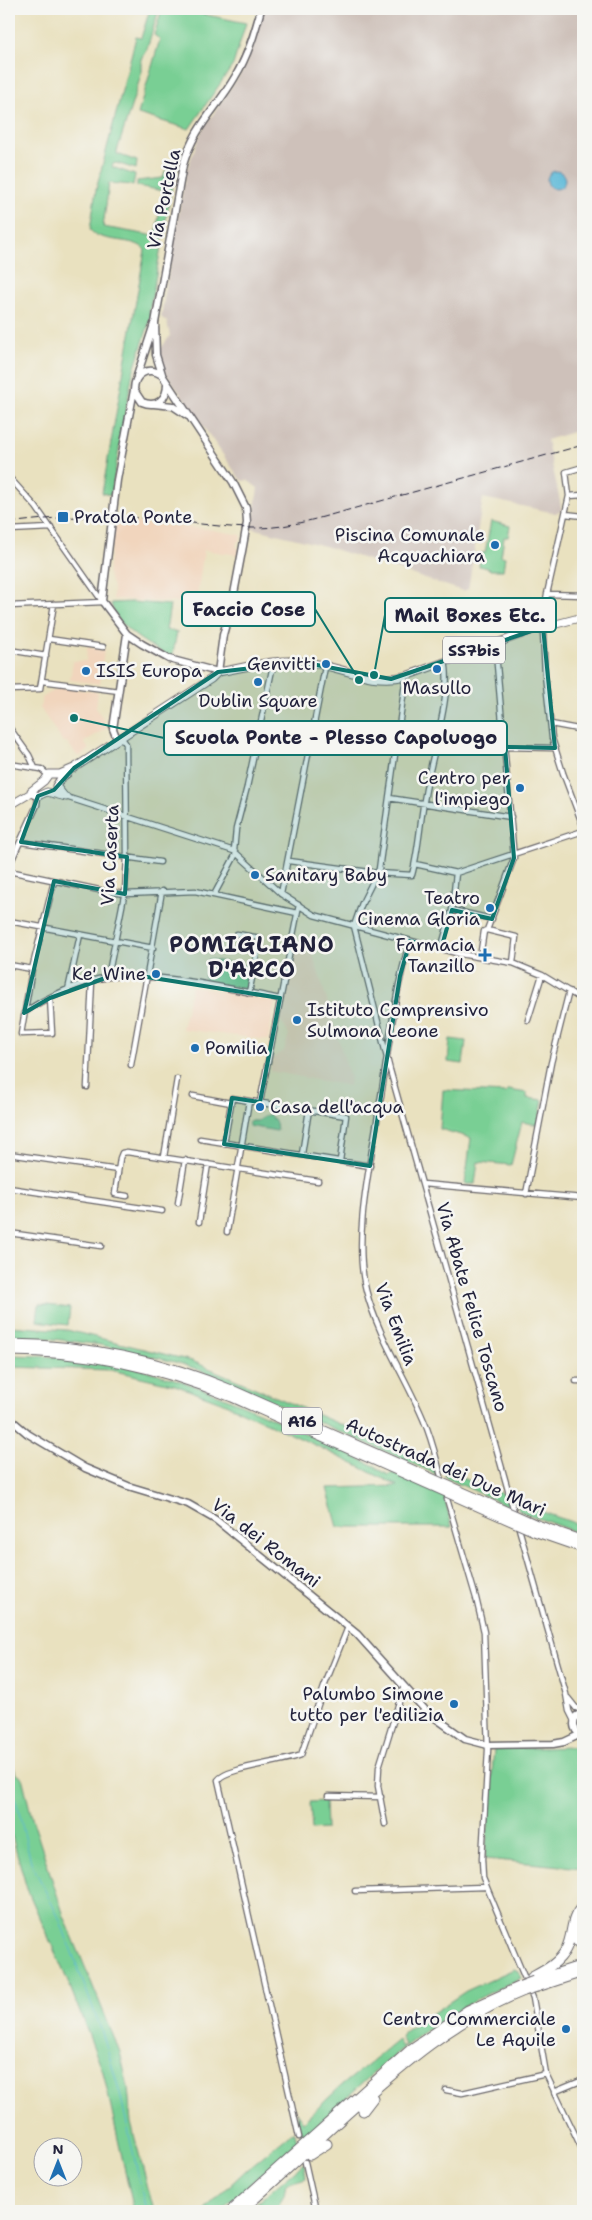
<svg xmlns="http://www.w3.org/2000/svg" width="592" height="2220" viewBox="0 0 592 2220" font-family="'Shantell Sans',sans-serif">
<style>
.built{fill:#f1d5bd}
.industrial{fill:#cec1ba}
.green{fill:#79cf94;stroke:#4e7868}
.water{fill:#59b7d7;stroke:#3e6c89}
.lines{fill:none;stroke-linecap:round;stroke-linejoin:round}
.stream{stroke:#59b7d7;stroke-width:1}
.street-casing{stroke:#686569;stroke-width:7}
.secondary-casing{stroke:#686569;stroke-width:9}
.primary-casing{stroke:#686569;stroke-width:9}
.highway-casing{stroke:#686569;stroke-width:11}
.street{stroke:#fff;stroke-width:4.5}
.secondary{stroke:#fff;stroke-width:6}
.primary{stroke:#fff;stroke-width:7}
.highway{stroke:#fff;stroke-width:9}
.rail{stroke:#22223b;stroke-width:1;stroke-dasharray:8 4;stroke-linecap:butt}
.highway-bridge-casing{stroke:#686569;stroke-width:11;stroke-linecap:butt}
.highway-bridge{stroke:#fff;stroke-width:9}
.marked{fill:#0f766e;fill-opacity:0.2;stroke:#0f766e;stroke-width:4;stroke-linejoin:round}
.poi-dot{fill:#1f6fb2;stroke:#f6f6f2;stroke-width:2}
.labels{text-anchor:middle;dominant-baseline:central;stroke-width:5;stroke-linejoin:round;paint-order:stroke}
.shield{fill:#f6f6f2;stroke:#626272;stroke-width:1}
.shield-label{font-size:16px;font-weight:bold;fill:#22223b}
.street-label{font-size:18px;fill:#22223b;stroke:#f6f6f2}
.poi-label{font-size:18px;fill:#22223b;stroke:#f6f6f2;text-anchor:end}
.district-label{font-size:22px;font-weight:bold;letter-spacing:1px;fill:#22223b;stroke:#f6f6f2}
.leader{fill:none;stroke:#0f766e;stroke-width:2}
.callout-dot{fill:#0f766e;stroke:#f6f6f2;stroke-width:2}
.callout{fill:#f6f6f2;stroke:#0f766e;stroke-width:2}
.callout-label{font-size:19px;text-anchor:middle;font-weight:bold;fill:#22223b}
</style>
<rect width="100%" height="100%" fill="#f6f6f2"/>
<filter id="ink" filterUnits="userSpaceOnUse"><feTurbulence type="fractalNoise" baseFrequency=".02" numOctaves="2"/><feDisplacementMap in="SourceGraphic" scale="10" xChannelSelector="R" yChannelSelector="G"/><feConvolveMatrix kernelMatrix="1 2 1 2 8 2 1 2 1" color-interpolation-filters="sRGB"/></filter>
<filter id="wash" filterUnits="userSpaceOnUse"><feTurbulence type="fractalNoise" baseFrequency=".0096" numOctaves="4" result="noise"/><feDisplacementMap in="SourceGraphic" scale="20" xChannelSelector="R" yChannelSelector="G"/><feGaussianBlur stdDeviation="1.12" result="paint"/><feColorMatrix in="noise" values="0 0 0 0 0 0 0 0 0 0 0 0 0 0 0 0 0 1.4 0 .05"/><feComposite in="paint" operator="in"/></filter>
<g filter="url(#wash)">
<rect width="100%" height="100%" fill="#e9e1bf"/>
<path class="built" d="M 114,521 L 207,529 L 241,535 L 240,541 L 237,541 L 236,547 L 239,548 L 238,555 L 204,550 L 196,603 L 113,599 L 113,587 L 108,573 Z
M 87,647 L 104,650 L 100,684 L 70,680 L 73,661 L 86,661 Z
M 59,687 L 98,692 L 96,708 L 108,727 L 84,742 L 89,750 L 78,757 L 67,742 L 63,742 L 40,708 L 42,698 Z
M 293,950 L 313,954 L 350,1078 L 349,1086 L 270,1071 L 272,1058 L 284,1051 L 289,1034 L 280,1020 Z
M 192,986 L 275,1002 L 268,1040 L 182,1029 Z"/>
<path class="industrial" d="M 264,9 L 583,9 L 583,429 L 547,440 L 562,511 L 555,513 L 483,498 L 468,589 L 463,591 L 325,546 L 252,528 L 258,488 L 247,480 L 243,481 L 240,479 L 163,369 L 159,351 L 170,336 L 167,322 L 161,317 L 186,172 L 201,132 L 246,66 Z"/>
<path class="green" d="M 150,9 L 159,9 L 147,49 L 141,59 L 141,75 L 117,151 L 117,154 L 137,161 L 136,169 L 116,163 L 113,164 L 112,167 L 135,175 L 133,185 L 109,183 L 103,227 L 155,236 L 164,191 L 137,186 L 137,181 L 163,178 L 165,171 L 168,171 L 170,163 L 176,163 L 149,314 L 152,314 L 132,376 L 111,495 L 102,493 L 145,250 C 136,237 102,244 90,230 L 96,190 L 136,37 L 141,38 Z
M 162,9 L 178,9 L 246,23 L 233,65 L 189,129 L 138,114 L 160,39 L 154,35 Z
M 491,521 L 510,526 L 508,537 L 504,537 L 501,556 L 505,557 L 503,570 L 490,570 L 488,568 L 479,566 L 481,553 L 485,553 Z
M 132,602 L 170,605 L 166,630 L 177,632 L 172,658 C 151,646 116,629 111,603 Z
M 208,959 L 252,967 L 248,989 L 204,982 Z
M 450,1039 L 466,1041 L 463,1064 L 448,1062 Z
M 443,1090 L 506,1093 L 509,1090 L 527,1093 L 527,1098 L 543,1100 L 538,1125 L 522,1122 L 511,1165 L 478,1162 L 475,1184 L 465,1184 L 471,1138 L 440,1129 Z
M 269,1114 L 276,1123 L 277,1131 L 249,1126 L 249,1121 L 257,1121 Z
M 39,1304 L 70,1308 L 68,1325 L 37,1321 Z
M 9,1326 L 67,1330 L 192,1361 L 435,1465 L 438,1475 L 208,1373 L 179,1363 L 101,1345 L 46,1338 L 9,1338 Z
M 9,1355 C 42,1356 75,1357 108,1362 C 203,1379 290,1428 377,1467 L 377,1469 L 389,1475 L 393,1473 L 444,1496 L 452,1527 L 338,1527 L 327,1488 L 398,1486 L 315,1445 L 221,1402 L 175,1385 L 111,1370 L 9,1367 Z
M 444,1471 L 506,1495 L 510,1507 L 446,1478 Z
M 517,1503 L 583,1526 L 583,1535 L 519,1511 Z
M 575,1747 L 583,1776 L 583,1868 L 485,1859 L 494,1749 Z
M 9,1752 L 16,1774 L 22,1777 L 32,1818 L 64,1916 L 120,2052 L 128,2087 L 131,2123 L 154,2211 L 134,2211 L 103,2072 L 69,1984 L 27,1889 L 12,1836 L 9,1837 Z
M 325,1801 L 326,1829 L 312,1830 L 310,1802 Z
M 514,1969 L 518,1971 L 521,1978 C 495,1990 470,2002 446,2017 C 393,2051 348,2097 302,2139 L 296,2112 L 303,2122 L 340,2087 L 398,2040 L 402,2047 L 405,2045 L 401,2037 L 404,2032 L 466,1991 Z
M 292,2132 L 294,2132 L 298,2142 L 220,2211 L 203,2211 L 245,2171 Z
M 304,2163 L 306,2178 L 286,2184 L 284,2196 L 275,2211 L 247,2211 Z"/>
<path class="water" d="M547 180a9 9 0 1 1 18 0a9 9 0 1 1-18 0Z"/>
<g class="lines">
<path class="stream" d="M 9,1782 L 18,1808 L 31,1862 L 59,1918 L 102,2032 L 120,2093 L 146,2211"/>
</g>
</g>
<g filter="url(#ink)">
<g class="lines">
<defs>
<path id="street" d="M 583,467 L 566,472 L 569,496 L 547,594 L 542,622 L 543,633 L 545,675 L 552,738 L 563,773 L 583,826
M 9,477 L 36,507 L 102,601
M 569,496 L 583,495
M 565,514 L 583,516
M 9,530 L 51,528
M 547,594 L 583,595
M 9,606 L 103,602
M 49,639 L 103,647
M 9,650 L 46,656
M 406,676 L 379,869 L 362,903 L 354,926 L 390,1070 L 515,1515
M 42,681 L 119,691
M 9,690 L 40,689 L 54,604
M 551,724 L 583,730
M 9,727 L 29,755 L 35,768
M 435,741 L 505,747 L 555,748
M 9,764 L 41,769 L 48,775
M 66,797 L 234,851 L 281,894 L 314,915 L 460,954 L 513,963 L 542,975 L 583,1000
M 389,798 L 511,817
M 21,842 L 160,862
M 234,851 L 236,829 L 247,787 L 272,670 L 271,664
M 289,861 L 377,873 L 412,875 C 419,849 420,821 425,795 C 430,761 453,692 445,662
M 415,864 L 456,873
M 9,866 L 37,805 L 38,796
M 9,871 L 104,891 L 125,894 L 195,891 L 297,913
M 281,894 L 325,667
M 214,895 L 236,854
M 452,910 L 492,919
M 9,921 L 153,948
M 487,930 L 516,937 L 513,963
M 237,934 L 260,938 L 249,993
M 410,941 C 394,993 389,1048 380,1102 C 372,1157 352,1236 366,1290 C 378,1337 406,1377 424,1421 C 432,1439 436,1458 441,1476
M 441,949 L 452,910 L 456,873 L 583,831
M 480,957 L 484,931 L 487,930 L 514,858 L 495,642
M 9,965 L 32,969
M 108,977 L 125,891 L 127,857 L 126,744 L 124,741 L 117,739
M 68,990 L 80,935
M 50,998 L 52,1033 L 21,1034 L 32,969 L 54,881
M 24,1013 C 43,998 85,980 109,977 C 162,973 228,988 280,999
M 528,1020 L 542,975
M 131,1065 L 162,891
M 87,1087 L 92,981
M 193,1096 L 231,1103
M 260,1102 L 299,905
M 200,1139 L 370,1166
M 224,1144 L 232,1098 L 249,1101
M 9,1154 L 118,1170
M 302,1154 L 309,1110
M 164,1157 L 177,1079
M 423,1184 L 583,1198
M 9,1188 L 162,1211
M 526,1194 L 551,1063 L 569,991
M 127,1196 L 115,1194 L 120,1158 L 122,1153 L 127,1152 L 318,1181
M 178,1203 L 185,1160
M 199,1222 L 208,1164
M 227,1232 L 249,1101 L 346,1116 L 340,1161
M 9,1233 L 101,1246
M 576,1381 L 583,1381
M 447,1499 L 476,1598 L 484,1632 L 488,1750 L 482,1859 L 483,1878 L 533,1998 L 546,2074 L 583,2151
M 518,1525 L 566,1694 L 569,1711 L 574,1721
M 568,1698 L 576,1708 L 583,1711
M 328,1796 L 381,1797
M 385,1824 L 378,1786 L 379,1767 L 404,1686
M 355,1891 L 485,1887
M 446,2090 L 462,2093 L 546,2074
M 554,2092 L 583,2080
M 299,2137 L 218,1780 C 225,1768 285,1762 301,1755 L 324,1687 L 348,1627
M 305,2162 L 316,2211"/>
<path id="secondary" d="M 162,374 L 156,355 L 155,323 L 183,165 C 195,125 216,110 235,77 C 248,56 255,32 261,9
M 137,376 L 154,324
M 134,390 L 117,480 L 102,601 L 127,634 L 142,644 L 169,659 L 218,672 L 223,635 L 233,599 L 243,546 L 247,523 L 246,508 L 233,482 L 162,375 C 149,366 134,373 134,390 L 142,402 C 156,408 167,400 167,384
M 154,404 L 173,406 L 188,416
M 117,739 L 113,729 L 127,634
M 9,1418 L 28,1434 L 85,1468 L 128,1486 L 188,1504 L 216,1520 L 357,1634 L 427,1712 L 465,1739 L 488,1745 L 553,1744 L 564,1742 L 581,1734
M 583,1712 L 576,1716 C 572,1725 574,1732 583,1735"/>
<path id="primary" d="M 64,796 L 56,786 L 61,778 L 68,773
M 66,797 L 47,792 L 38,796 L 31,793 L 31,791 L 44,781 L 49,774 L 60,774 L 74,768 L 211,679 L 218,672 C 244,668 272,659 299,661 C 337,664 367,685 406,676 L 533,630 L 583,617
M 9,806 L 31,793"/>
<path id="highway" d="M 575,1929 L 577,1941 L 583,1949
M 532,1977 C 545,1970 559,1963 566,1949 C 574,1933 569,1918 583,1906
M 536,1980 L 583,1965
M 537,1987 L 583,1972
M 363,2111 L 373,2098
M 310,2155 L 327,2144
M 230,2211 L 411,2049 L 468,2010 L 521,1986
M 241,2211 C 277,2179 312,2146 347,2114 C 402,2065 455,2019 524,1991"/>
</defs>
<use href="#street" class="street-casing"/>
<use href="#secondary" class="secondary-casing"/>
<use href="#primary" class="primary-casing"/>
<use href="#highway" class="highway-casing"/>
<use href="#street" class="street"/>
<use href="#secondary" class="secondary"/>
<use href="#primary" class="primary"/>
<use href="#highway" class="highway"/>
<path class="rail" d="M 9,523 C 53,517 97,515 142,518 C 180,520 218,528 255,528 C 279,528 301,523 323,517 L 583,445"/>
<defs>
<path id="highway-bridge" d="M 9,1344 C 88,1345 161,1360 234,1391 L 537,1525 L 583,1541
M 9,1351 C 87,1351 160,1367 232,1397 L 534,1531 L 583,1548
M 521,1986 L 534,1981
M 524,1991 L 537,1987"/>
</defs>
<use href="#highway-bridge" class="highway-bridge-casing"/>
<use href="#highway-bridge" class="highway-bridge"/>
</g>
</g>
<path class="marked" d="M 543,627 L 555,748 L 505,747 L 514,858 L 492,919 L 452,910 L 441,949 L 410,941 L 400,976 L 370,1166 L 224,1144 L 232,1098 L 260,1102 L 280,998 L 147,977 L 108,977 L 50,998 L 24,1013 L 54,881 L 125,894 L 127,857 L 21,842 L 38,796 L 54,790 L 74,768 L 218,672 L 301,662 L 391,679 Z"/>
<g class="poi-dot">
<rect x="57" y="511" width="12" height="12" rx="2.5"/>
<circle cx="495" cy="545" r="5"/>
<circle cx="326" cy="664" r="5"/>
<circle cx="437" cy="669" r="5"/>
<circle cx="86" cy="671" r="5"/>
<circle cx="258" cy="682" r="5"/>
<circle cx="520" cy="788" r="5"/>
<circle cx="255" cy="875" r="5"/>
<circle cx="490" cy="908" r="5"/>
<path d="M482.5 947.5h5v5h5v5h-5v5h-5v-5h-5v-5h5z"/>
<circle cx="156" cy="974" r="5"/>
<circle cx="297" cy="1020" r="5"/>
<circle cx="195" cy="1048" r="5"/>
<circle cx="260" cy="1107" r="5"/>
<circle cx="454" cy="1704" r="5"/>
<circle cx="566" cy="2029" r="5"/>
</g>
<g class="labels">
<g class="shield">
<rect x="443" y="636.5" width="62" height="27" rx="4"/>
<rect x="282" y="1407.5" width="40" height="27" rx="4"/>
</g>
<g class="shield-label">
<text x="474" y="650">SS7bis</text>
<text x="302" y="1421">A16</text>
</g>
<g class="street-label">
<text transform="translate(164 199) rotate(-78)">Via Portella</text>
<text transform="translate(110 855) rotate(-87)">Via Caserta</text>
<text transform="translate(472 1307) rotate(74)">Via Abate Felice Toscano</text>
<text transform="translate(396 1324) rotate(69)">Via Emilia</text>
<text transform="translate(446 1467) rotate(24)">Autostrada dei Due Mari</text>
<text transform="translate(266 1543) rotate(38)">Via dei Romani</text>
</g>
<g class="poi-label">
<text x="74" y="517" text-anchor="start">Pratola Ponte</text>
<text x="485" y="535">Piscina Comunale<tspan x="485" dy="21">Acquachiara</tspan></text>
<text x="316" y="664">Genvitti</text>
<text x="96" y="671" text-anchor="start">ISIS Europa</text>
<text x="437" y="688" text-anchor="middle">Masullo</text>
<text x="258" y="701" text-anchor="middle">Dublin Square</text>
<text x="510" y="778">Centro per<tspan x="510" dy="21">l'impiego</tspan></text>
<text x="265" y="875" text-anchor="start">Sanitary Baby</text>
<text x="480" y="898">Teatro<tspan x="480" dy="21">Cinema Gloria</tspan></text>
<text x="475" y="945">Farmacia<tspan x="475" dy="21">Tanzillo</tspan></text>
<text x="146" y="974">Ke' Wine</text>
<text x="307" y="1010" text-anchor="start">Istituto Comprensivo<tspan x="307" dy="21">Sulmona Leone</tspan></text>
<text x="205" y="1048" text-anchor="start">Pomilia</text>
<text x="270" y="1107" text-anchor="start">Casa dell'acqua</text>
<text x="444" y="1694">Palumbo Simone<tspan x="444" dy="21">tutto per l'edilizia</tspan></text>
<text x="556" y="2019">Centro Commerciale<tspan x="556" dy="21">Le Aquile</tspan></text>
</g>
<g class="district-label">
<text x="252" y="944">POMIGLIANO<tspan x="252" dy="25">D'ARCO</tspan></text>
</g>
</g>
<path class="leader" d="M359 680L315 609M374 675L385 615M74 718L164 738"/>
<g class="callout-dot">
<circle cx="359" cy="680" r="5"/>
<circle cx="374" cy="675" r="5"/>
<circle cx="74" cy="718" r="5"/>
</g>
<g class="callout">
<rect x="182" y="592" width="133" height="34" rx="5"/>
<rect x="385" y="598" width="171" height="34" rx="5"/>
<rect x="164" y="721" width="343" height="34" rx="5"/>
</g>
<g class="callout-label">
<text x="249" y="616">Faccio Cose</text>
<text x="470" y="622">Mail Boxes Etc.</text>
<text x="336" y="744">Scuola Ponte - Plesso Capoluogo</text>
</g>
<rect width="592" height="2220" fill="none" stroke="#f6f6f2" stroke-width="30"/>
<g transform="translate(58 2162)"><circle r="24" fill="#f6f6f2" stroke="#a1a1a9"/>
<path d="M0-4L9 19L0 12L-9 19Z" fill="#1f6fb2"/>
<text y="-8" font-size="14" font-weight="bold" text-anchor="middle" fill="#22223b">N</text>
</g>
</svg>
